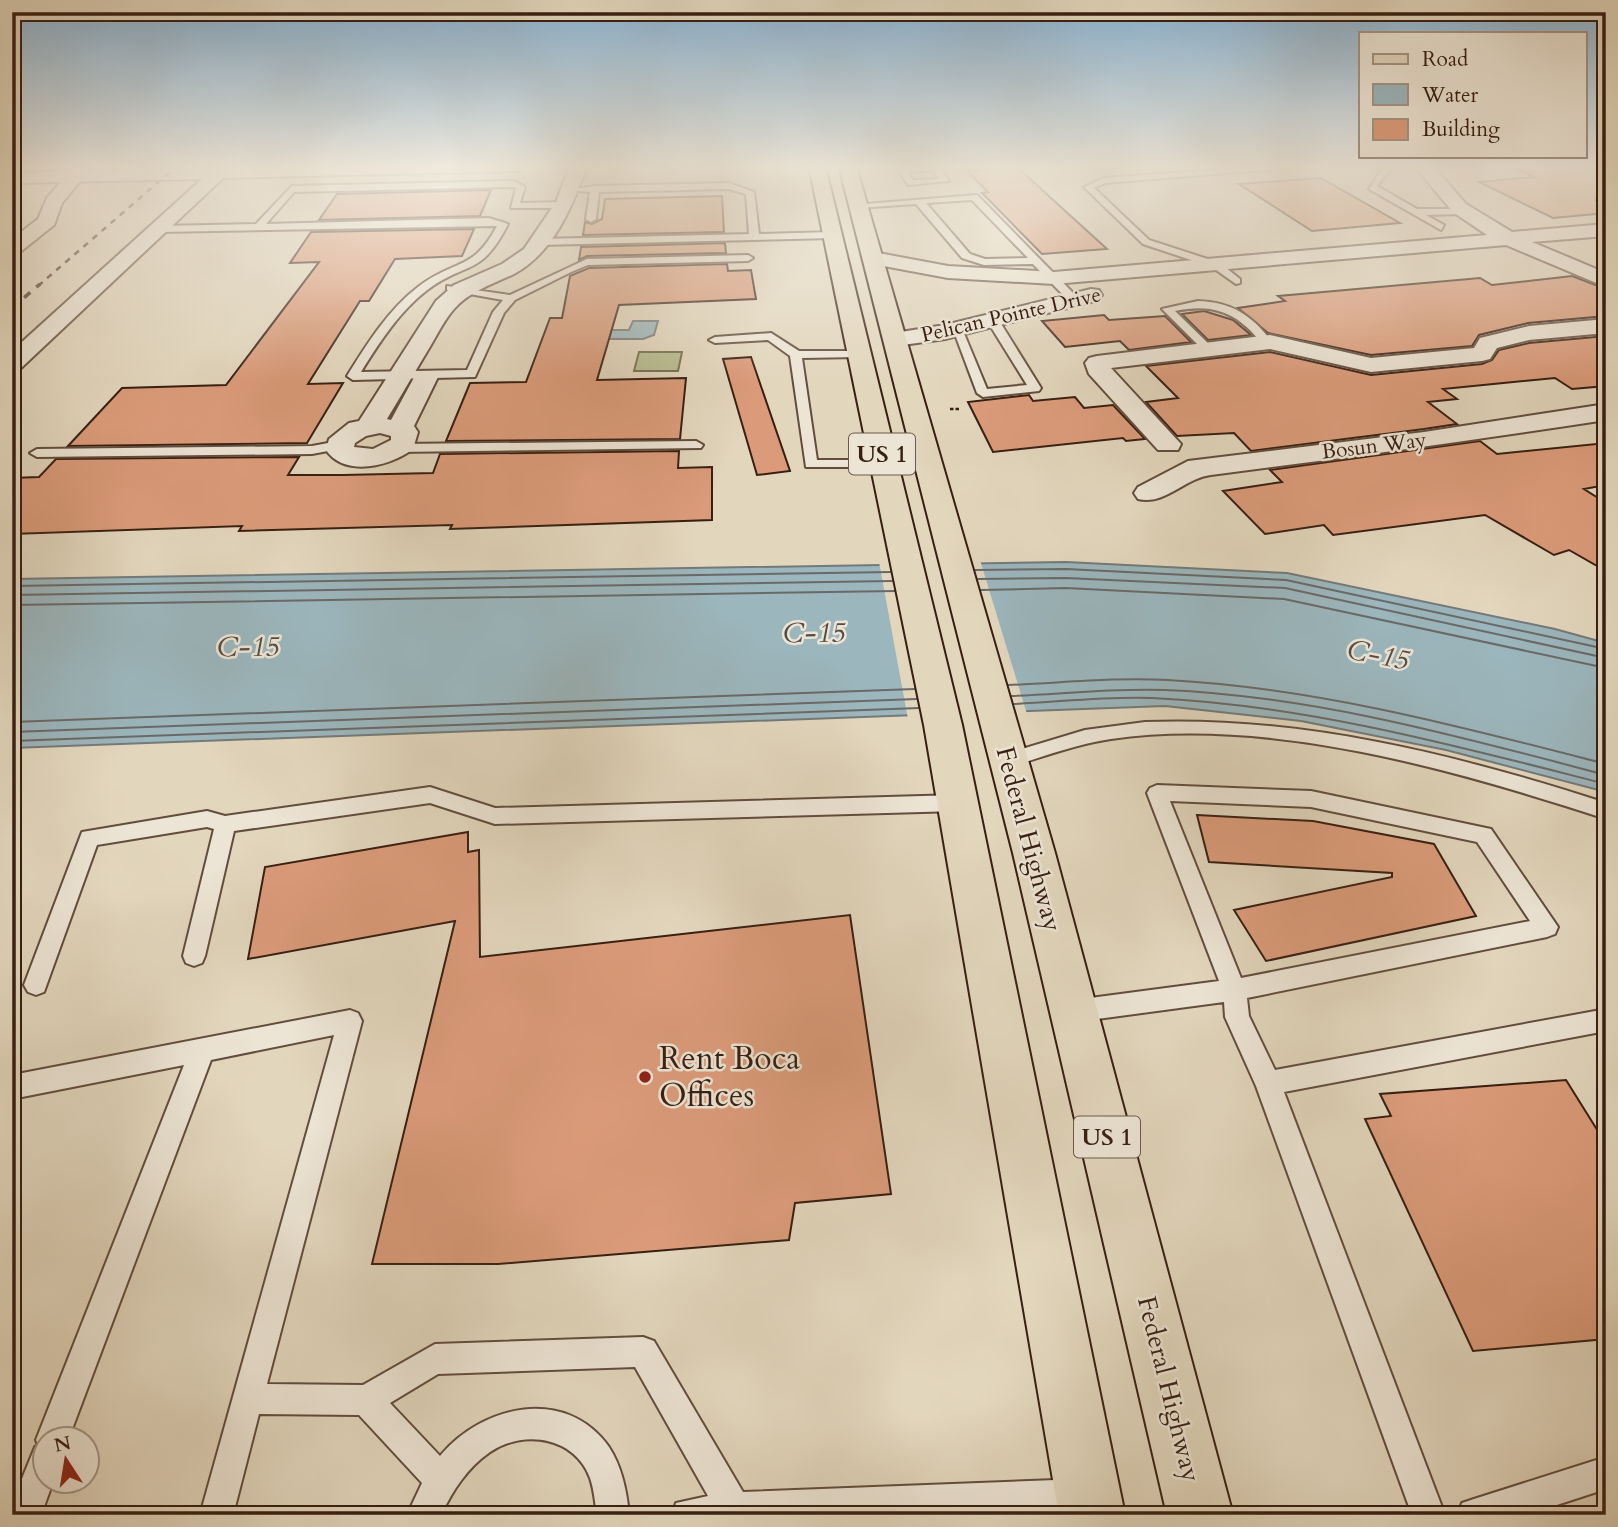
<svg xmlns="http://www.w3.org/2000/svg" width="1618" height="1527" viewBox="0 0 1618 1527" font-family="Cardo,serif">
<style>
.green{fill:#b7bd8f;stroke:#776e50;stroke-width:2}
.water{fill:#9bb6bd;stroke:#737a79;stroke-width:2}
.pier{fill:#e2d6bd}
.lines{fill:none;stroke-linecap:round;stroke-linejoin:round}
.shore{stroke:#696a68;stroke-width:2}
.building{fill:#db9b7a;stroke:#371f12;stroke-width:2}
.service-casing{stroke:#624d3d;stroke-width:4}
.minor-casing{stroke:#624d3d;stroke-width:4}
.tertiary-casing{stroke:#624d3d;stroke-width:4}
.primary-casing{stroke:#371f12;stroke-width:4}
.path{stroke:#371f12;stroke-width:2.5;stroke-dasharray:3.5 2;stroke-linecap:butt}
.service{fill:#ece4d4;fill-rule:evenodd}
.minor{fill:#ece4d4;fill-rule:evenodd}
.tertiary{fill:#ece4d4;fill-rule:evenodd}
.primary{fill:#e2d6bd;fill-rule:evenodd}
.rail-far1{stroke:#371f12;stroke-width:2.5;stroke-dasharray:6 6;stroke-linecap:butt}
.rail{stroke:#371f12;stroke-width:3.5;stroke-dasharray:8 8;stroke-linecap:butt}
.poi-dot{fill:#8f2418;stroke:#ece4d4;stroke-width:2.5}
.labels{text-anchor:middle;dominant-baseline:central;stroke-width:5;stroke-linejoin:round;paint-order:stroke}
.far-street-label{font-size:21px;fill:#371f12;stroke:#ece4d4}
.shield{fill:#ece4d4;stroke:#6d5a4c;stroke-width:2}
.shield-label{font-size:24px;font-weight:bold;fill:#371f12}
.street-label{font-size:26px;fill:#371f12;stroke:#ece4d4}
.water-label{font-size:28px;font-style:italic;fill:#554c45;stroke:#ece4d4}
.near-poi-label{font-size:32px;fill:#371f12;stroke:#ece4d4;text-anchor:start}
</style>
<rect width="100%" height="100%" fill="#e2d6bd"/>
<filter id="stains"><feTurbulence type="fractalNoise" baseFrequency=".00286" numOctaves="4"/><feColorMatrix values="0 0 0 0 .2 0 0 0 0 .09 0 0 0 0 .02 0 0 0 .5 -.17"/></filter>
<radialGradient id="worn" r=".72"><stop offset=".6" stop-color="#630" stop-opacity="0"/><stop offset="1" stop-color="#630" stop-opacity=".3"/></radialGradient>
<path class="green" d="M 639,352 L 682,352 L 678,371 L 634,371 Z"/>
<path class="water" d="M 633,321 L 658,321 L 654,335 L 643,339 L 601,339 L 604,330 L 629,330 Z
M 1066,562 L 1287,573 L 1555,629 L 1606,643 L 1606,792 L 1446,750 L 1301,721 L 1165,706 L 12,748 L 12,579 Z"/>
<path class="pier" d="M 980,560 L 1027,714 L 908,719 L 879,562 Z"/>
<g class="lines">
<path class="shore" d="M 975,570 L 1066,569 L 1286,580 L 1606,649
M 977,579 L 1066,578 L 1285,588 L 1606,658
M 12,586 L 891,572
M 981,590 L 1066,588 L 1284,599 L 1606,668
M 12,595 L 892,581
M 12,605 L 895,591
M 1008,685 C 1061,683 1114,677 1168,680 C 1317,688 1462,727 1606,764
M 1011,696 C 1062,694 1113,688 1165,690 C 1315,696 1461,737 1606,775
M 1014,704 C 1060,702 1106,696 1152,698 C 1306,705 1457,746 1606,784
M 12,722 L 915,689
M 12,732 L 917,699
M 12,741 L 919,708"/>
</g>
<path class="building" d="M 1510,166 L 1606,166 L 1606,195 L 1596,200 L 1606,206 L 1606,213 L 1553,218 L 1479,182 L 1534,177 Z
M 1017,167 L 1107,249 L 1042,254 L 982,193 L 988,192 L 967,171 Z
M 1321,178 L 1400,223 L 1312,231 L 1239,184 Z
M 491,190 L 480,216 L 319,220 L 337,194 Z
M 722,196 L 724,232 L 583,235 L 585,222 L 592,224 L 602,219 L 605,199 Z
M 474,229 L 462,256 L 395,259 L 369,301 L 360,301 L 308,384 L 343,383 L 307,443 L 68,446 L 122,388 L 226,385 L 319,262 L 290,263 L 311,232 Z
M 725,243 L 726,253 L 587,256 L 579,260 L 581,247 Z
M 727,264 L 728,271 L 751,270 L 756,299 L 619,305 L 597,380 L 686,378 L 680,439 L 446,441 L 470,383 L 526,382 L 550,318 L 562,318 L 570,276 L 589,268 Z
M 1572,276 L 1606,289 L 1606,316 L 1528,323 L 1479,335 L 1472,346 L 1371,355 L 1268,333 L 1238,308 L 1285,301 L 1278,296 L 1480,278 L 1492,285 Z
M 1204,311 L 1233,320 L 1251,335 L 1208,340 L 1182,314 Z
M 1104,315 L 1109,320 L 1165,316 L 1191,342 L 1129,350 L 1120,341 L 1065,347 L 1042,321 Z
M 1606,336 L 1606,386 L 1572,389 L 1555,378 L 1443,389 L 1457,399 L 1428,402 L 1457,424 L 1424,429 L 1251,451 L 1234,433 L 1177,436 L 1146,402 L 1178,398 L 1146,366 L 1270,352 L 1371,375 L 1482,364 L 1492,360 L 1499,350 L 1529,343 Z
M 751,357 L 790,471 L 757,475 L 723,359 Z
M 1029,395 L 1033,401 L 1075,397 L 1084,408 L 1113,405 L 1145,439 L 1126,441 L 1123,438 L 993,452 L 968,402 Z
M 1480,441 L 1497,454 L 1606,443 L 1606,485 L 1584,489 L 1606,503 L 1606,571 L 1569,550 L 1554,555 L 1485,515 L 1333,535 L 1324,525 L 1265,534 L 1223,491 L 1282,482 L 1270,470 Z
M 679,451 L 678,468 L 712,467 L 712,520 L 450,529 L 452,525 L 239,531 L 242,526 L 12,534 L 12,478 L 39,477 L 56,459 L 299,457 L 288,475 L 343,475 L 433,473 L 440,454 Z
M 1197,815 L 1313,821 L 1434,844 L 1476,916 L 1266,961 L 1234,910 L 1392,877 L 1392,873 L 1209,862 Z
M 468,832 L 468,852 L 479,850 L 480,957 L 850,915 L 891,1194 L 795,1203 L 789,1240 L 498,1264 L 372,1264 L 455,921 L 248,959 L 265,867 Z
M 1566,1080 L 1606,1144 L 1606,1339 L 1473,1351 L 1365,1119 L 1391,1116 L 1380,1094 Z"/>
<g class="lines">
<defs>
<path id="service" d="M 913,166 L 948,166 L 941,169 L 949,181 L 908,185 L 898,170 ZM 933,170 L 939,179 L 913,180 L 908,172 Z
M 1267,166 L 1311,166 L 1105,183 L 1094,188 L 1149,240 L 1220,263 L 1240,279 L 1240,283 L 1236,284 L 1212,267 L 1143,244 L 1084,187 L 1104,178 Z
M 1380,166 L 1479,166 L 1391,169 L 1377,186 L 1417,209 L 1465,209 L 1462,214 L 1426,215 L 1444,225 L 1441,230 L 1369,189 L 1383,168 Z
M 514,181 L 525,187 L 520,203 L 564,202 L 569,205 L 564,208 L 511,208 L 516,188 L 513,187 L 294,192 L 266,224 L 489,218 L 508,224 C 480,279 466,260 426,291 C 399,312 379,343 361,372 L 467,370 L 493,312 L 503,300 L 447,290 L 447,286 L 510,295 L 587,259 L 748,255 L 753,258 L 748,261 L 588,265 L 571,272 L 515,300 L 504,313 L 475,377 L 353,380 L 347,376 C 367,344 388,310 418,287 C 454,259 473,272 497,226 L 159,232 L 154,229 L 159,226 L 256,224 L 292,186 Z
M 729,183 L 754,192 L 759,234 L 832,232 L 837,235 L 832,238 L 540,245 L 535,242 L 540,239 L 749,234 L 746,194 L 729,189 L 599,192 L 596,219 L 591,222 L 586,219 L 590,192 L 568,190 L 595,186 Z
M 977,195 L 1076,296 L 1076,300 L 1068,300 L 1033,264 L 984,265 L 962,258 L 916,204 L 858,208 L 853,205 ZM 972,200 L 1028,258 L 985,259 L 970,254 L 926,203 Z
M 1604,198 L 1606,198 L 1606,204 L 1599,201 Z
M 1198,301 C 1231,302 1252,315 1272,342 L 1262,344 C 1238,313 1214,303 1175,311 L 1213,348 L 1203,350 L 1162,309 Z
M 992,316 L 998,319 L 1041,388 L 1039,391 L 983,397 L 977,393 L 953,329 L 963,331 L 987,389 L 1027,385 L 986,319 Z
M 771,333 L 799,351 L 863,351 L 863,355 L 859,357 L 802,358 L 817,460 L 885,460 L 892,464 L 890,467 L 806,467 L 790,356 L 768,340 L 715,343 L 709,340 L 715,337 Z
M 339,441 L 346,445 L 344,448 L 312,454 L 37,457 L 30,453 L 37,449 L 312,446 Z
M 696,441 L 703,445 L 701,448 L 398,452 L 391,448 L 398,444 Z
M 1145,722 C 1302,716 1458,755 1606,803 L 1606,819 C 1456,770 1270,716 1111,739 C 1076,744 1043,757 1009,767 L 999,760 L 1002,755 L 1085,730 Z
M 1157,785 L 1311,791 L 1491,829 L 1558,927 L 1555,934 L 1547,937 L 1247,998 L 1249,1016 L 1275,1070 L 1606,1009 L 1606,1031 L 1284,1092 L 1445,1515 L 1412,1515 L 1256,1086 L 1225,1017 L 1224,1002 L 1075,1022 L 1067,1019 L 1063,1011 L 1067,1003 L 1075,1000 L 1219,981 L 1147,793 L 1150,788 ZM 1170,801 L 1311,807 L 1477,842 L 1530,921 L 1241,978 Z
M 430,787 L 495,808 L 958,795 L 965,798 L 968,803 L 965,808 L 958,811 L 495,824 L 430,803 L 234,831 L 205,956 L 202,963 L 194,966 L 186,963 L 183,956 L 214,829 L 207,827 L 97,845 L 44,992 L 36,995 L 28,992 L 24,985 L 82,832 L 207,811 L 225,816 Z
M 350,1010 L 358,1013 L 362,1021 L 267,1384 L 363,1385 L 435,1344 L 643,1337 L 654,1341 L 743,1492 L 1082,1479 L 1094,1483 L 1098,1495 L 1094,1507 L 1082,1511 L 996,1515 L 672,1515 L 676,1503 L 708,1496 L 635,1367 L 438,1374 L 390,1403 L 440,1456 C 482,1405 566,1386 609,1447 C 622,1467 627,1492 629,1515 L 597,1515 C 595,1503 594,1489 590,1478 C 575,1437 524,1429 490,1452 C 467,1468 453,1490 441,1515 L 407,1515 L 422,1483 L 359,1415 L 259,1414 L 233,1515 L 200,1515 L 334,1035 L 211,1060 L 68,1440 L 46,1440 L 46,1482 L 53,1482 L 41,1515 L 12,1515 L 12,1503 L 35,1447 L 38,1445 L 36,1440 L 184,1065 L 12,1099 L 12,1075 Z
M 1606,1457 L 1606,1489 L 1526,1515 L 1458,1515 L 1462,1503 L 1474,1499 Z"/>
<path id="minor" d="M 75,166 L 91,168 L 62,203 L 54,225 L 19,253 L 12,255 L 12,239 L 38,219 L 47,198 Z
M 570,166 L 587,166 C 572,207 554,252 514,274 C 493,284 470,291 454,309 C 445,319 438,333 431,345 C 416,370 402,394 387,419 L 391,420 L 417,372 L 435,372 L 438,377 L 414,426 L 418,432 L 413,449 C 391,466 345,478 326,450 L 329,439 L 349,423 L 359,421 L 436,301 L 454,285 L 502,264 L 524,249 L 556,202 ZM 380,433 L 391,436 L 391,440 L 373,449 L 354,447 L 355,443 L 366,436 Z
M 1414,166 L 1433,166 L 1466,204 L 1512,232 L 1606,224 L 1606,236 L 1532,242 L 1606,273 L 1606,287 L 1506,245 L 1054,284 L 948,278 L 873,264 L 863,258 L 873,252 L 948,266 L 1054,272 L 1487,235 L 1453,212 Z
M 1091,289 L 1099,290 L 1102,295 L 1099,300 L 945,339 L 896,346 L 888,344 L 884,339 L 888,334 L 945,325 Z
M 1606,319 L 1606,333 L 1529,340 L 1497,348 L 1490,359 L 1482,361 L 1371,372 L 1270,349 L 1111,368 L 1181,444 L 1178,450 L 1158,450 L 1089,374 L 1085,363 L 1089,358 L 1097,356 L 1270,335 L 1371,358 L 1474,348 L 1480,338 L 1529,326 Z
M 1606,404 L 1606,420 C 1474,440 1343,458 1211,475 C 1185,478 1164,506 1138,499 L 1134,493 L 1138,487 L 1188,461 L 1424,432 Z"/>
<path id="tertiary" d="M 234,166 L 526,166 L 518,171 L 223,178 L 20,369 L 12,371 L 12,351 L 202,179 L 12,183 L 12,173 Z"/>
<path id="primary" d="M 809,166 L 825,166 L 962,725 L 1125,1515 L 1059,1515 L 924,725 Z
M 839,166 L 856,166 L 1055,853 L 1233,1515 L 1167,1515 L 1013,853 Z"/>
</defs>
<use href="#service" class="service-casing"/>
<use href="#minor" class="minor-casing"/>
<use href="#tertiary" class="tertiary-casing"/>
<use href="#primary" class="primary-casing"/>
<path class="path" d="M 950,409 L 959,409"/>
<use href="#service" class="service"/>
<use href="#minor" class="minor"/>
<use href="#tertiary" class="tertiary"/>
<use href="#primary" class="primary"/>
<path class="rail-far1" d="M 38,286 L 177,166"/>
<path class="rail" d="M 12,308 L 40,284"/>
</g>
<linearGradient id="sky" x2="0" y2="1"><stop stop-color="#89b5d7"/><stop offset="0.44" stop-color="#f2ede1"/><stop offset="1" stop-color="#f2ede1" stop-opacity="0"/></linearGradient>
<rect width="1618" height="380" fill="url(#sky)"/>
<circle class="poi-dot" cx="645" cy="1077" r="7"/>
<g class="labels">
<g class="far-street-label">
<text transform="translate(1011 315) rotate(-13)">Pelican Pointe Drive</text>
<text transform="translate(1374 446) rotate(-7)">Bosun Way</text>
</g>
<g class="shield">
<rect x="849" y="433.5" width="66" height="41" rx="5"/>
<rect x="1074" y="1116.5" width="66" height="41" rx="5"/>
</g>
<g class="shield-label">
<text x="882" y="454">US 1</text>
<text x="1107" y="1137">US 1</text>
</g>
<g class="street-label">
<text transform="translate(1029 839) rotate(75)">Federal Highway</text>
<text transform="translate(1169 1389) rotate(76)">Federal Highway</text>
</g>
<g class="water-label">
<text transform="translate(814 633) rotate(-1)">C-15</text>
<text transform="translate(248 647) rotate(-1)">C-15</text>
<text transform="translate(1378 655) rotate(11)">C-15</text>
</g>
<g class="near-poi-label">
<text x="659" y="1059">Rent Boca<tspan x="659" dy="37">Offices</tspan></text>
</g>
</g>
<rect width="1618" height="1527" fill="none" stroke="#e2d6bd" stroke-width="42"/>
<rect x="14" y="14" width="1590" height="1499" fill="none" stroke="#371f12" stroke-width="3.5"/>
<rect x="21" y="21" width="1576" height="1485" fill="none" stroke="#371f12" stroke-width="2"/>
<rect x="1359" y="32" width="228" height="126" fill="#ece4d4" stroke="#a49586" stroke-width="2"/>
<rect x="1373" y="54" width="35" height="10" fill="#e2d6bd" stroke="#a49586" stroke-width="2"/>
<text x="1422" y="66" font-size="21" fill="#371f12">Road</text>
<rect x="1373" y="84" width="35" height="21" fill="#9bb6bd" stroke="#a49586" stroke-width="2"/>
<text x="1422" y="102" font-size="21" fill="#371f12">Water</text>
<rect x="1373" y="119" width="35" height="21" fill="#db9b7a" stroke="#a49586" stroke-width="2"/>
<text x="1422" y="136" font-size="21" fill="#371f12">Building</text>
<g transform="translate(66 1460) rotate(348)"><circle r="33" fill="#ece4d4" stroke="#a49586" stroke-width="2"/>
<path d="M0-5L12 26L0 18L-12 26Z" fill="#8f2418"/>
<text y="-10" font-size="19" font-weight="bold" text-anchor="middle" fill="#371f12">N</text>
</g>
<rect width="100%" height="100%" filter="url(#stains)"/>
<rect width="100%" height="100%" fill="url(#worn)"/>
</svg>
